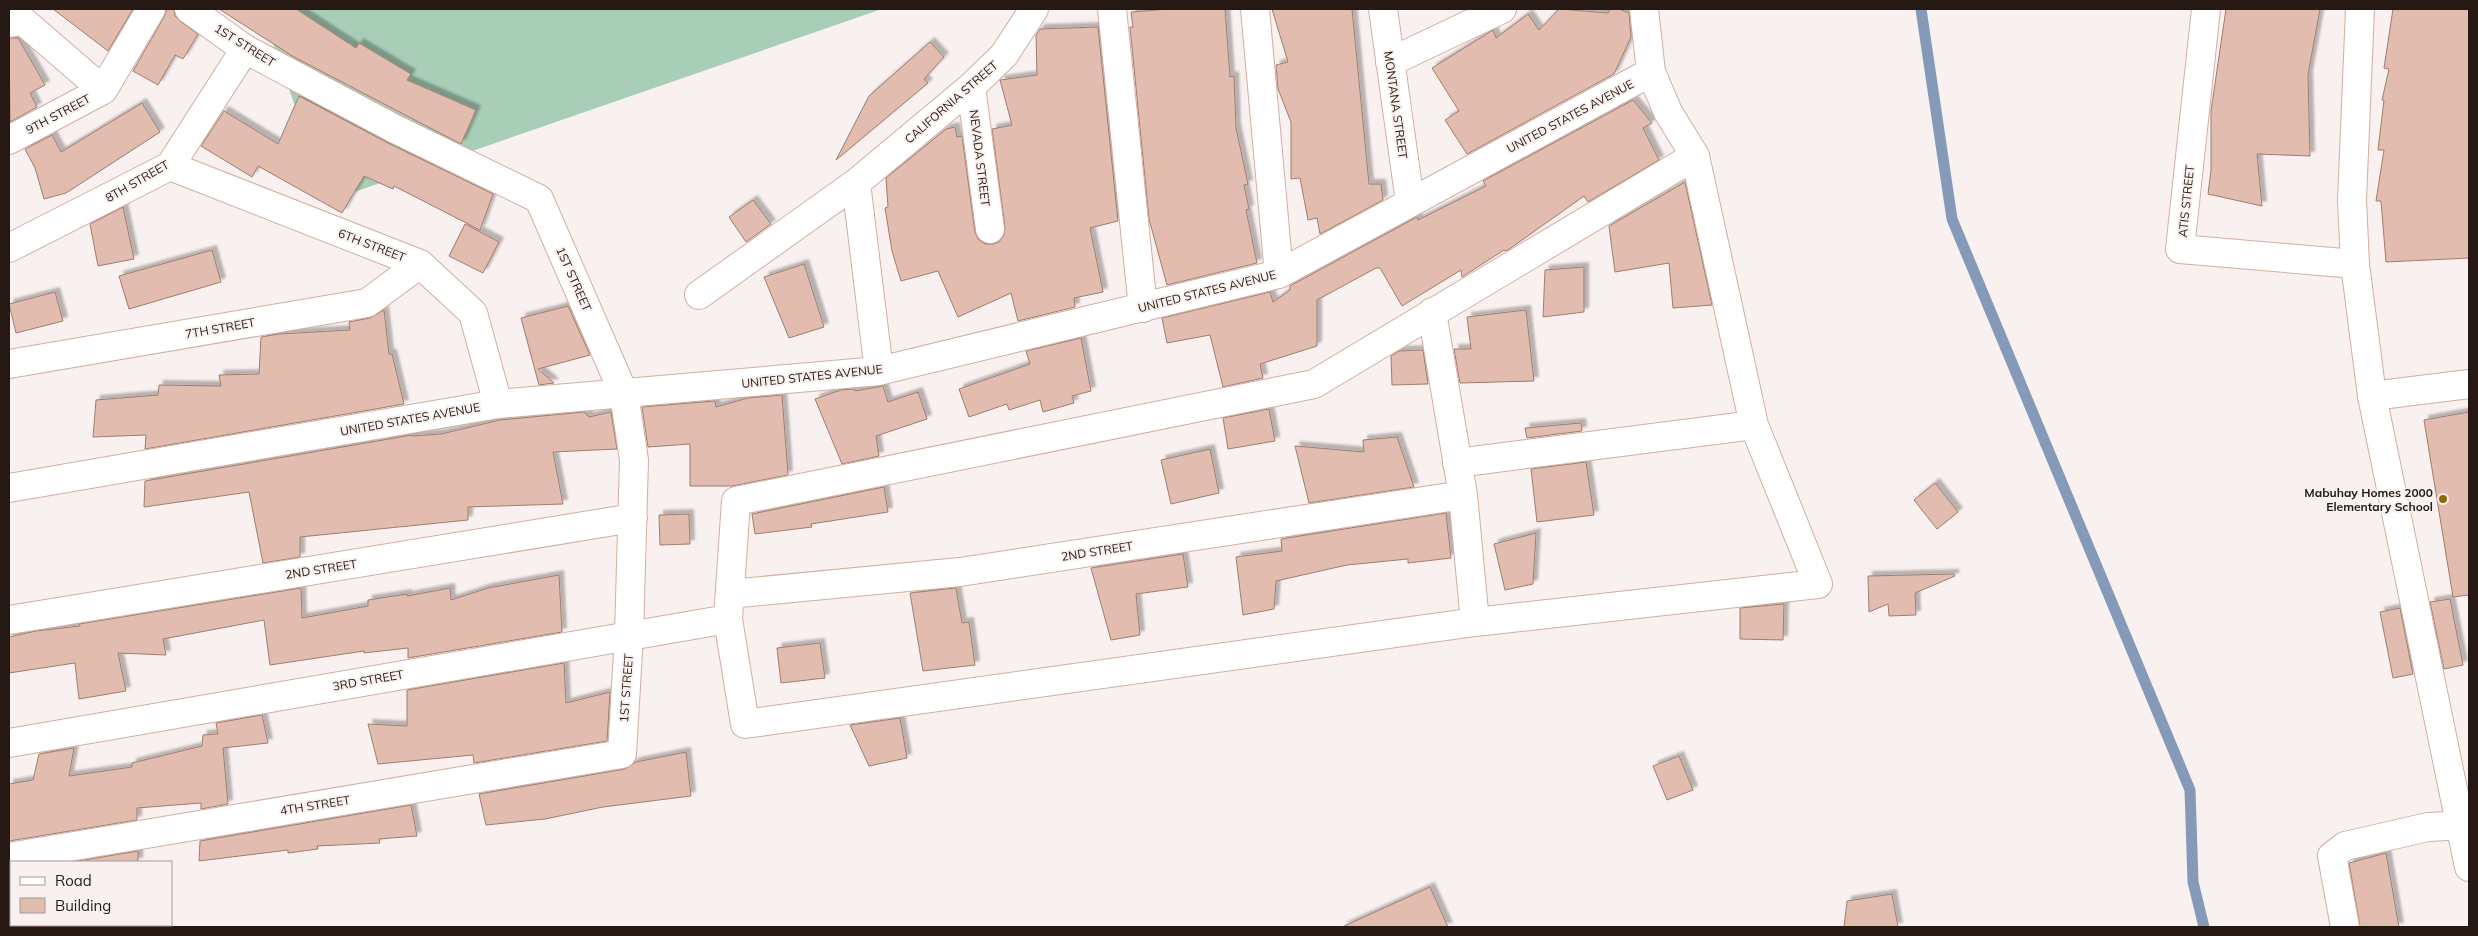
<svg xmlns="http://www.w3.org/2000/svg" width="2478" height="936" viewBox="0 0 2478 936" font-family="Mulish,sans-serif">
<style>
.forest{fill:#a8ceb7}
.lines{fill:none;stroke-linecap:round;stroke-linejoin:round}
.stream{stroke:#859ab9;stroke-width:11}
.building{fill:#e1bcaf;stroke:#9f7d70;filter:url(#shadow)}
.minor-casing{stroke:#d3aea1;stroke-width:30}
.tertiary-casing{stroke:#d3aea1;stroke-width:30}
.minor{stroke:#fff;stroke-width:28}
.tertiary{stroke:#fff;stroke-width:28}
.poi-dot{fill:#8d690c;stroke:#f9f1ef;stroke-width:2}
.labels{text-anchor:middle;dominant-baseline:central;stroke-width:4;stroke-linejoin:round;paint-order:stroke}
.street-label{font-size:12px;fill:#261914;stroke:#f9f1ef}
.poi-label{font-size:12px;font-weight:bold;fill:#261914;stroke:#f9f1ef;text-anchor:end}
</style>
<defs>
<filter id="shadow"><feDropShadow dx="4.5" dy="-4.5" stdDeviation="1" flood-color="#0004"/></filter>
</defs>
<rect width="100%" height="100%" fill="#f9f1ef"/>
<path class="forest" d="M 261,9 L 882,9 L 328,201 Z"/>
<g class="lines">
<path class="stream" d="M 1921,9 L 1952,219 L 2190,790 L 2193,882 L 2204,927"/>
</g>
<path class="building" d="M 53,9 L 133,9 L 108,51 Z
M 167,9 L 174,9 L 175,16 L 180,21 L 198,34 L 183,59 L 175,55 L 158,85 L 133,71 L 164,17 Z
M 219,9 L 296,9 L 356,48 L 359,43 L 411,74 L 407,80 L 476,110 L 461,144 L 294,57 Z
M 1170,9 L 1225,9 L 1230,77 L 1234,76 L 1236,128 L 1248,184 L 1244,185 L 1249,209 L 1246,210 L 1257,263 L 1167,285 L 1149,219 L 1130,27 L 1133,27 L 1131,12 Z
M 1272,9 L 1352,9 L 1369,184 L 1381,184 L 1383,200 L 1320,234 L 1317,218 L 1308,220 L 1300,178 L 1291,179 L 1291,122 L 1278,89 L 1276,65 L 1288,62 Z
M 1559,9 L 1608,13 L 1610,9 L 1619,9 L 1629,13 L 1631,37 L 1614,74 L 1467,154 L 1445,120 L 1459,111 L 1432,68 L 1493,30 L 1496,38 L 1528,14 L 1539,30 Z
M 2226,9 L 2320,9 L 2308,75 L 2310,156 L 2257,154 L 2262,206 L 2208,194 L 2211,170 L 2211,111 Z
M 2393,9 L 2469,9 L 2469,258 L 2386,262 L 2381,201 L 2376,201 L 2384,150 L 2378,150 L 2384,100 L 2382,100 L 2389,69 L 2384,68 Z
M 1098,27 L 1118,221 L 1090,228 L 1103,292 L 1074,298 L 1075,307 L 1018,321 L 1011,293 L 958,317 L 938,271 L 901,281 L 892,251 L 885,208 L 888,207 L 886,178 L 946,129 L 955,127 L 957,137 L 962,136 L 975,232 L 978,239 L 985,244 L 993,244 L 999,242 L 1004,235 L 1005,227 L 992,129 L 1012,125 L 1000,80 L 1037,75 L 1036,35 L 1040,29 Z
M 9,38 L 18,38 L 45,85 L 30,93 L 37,107 L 10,122 Z
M 930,42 L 944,57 L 924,79 L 928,83 L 836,160 L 869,96 Z
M 299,96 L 388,143 L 493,194 L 480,230 L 394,186 L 393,189 L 364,176 L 342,213 L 258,166 L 252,177 L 201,146 L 224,111 L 278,144 Z
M 1633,100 L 1652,123 L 1643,128 L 1659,160 L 1588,202 L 1584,196 L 1508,250 L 1505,251 L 1504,250 L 1462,277 L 1461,270 L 1402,306 L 1380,268 L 1376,268 L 1317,300 L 1317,346 L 1260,364 L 1263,378 L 1223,387 L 1210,335 L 1167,343 L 1162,318 L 1270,292 L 1273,302 L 1290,290 L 1290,286 L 1417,217 L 1418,220 L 1486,186 L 1483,181 Z
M 142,103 L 160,132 L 66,193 L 44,199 L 35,168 L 25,149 L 52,135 L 61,152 Z
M 1685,182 L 1712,305 L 1673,308 L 1669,263 L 1615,272 L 1609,226 Z
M 753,200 L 771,224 L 746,242 L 729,217 Z
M 123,207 L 134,259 L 98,266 L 90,224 Z
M 465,224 L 499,242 L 483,273 L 449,256 Z
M 212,250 L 221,282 L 129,309 L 119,276 Z
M 804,264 L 824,327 L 789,338 L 764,277 Z
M 1584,267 L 1584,312 L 1543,317 L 1545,270 Z
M 55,292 L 63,321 L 16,333 L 9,304 Z
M 568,306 L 590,355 L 538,369 L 554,383 L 539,385 L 521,318 Z
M 384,310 L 389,354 L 392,354 L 404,404 L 145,449 L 146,435 L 93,437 L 96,400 L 158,395 L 159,385 L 221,386 L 219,375 L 259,374 L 261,337 L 279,334 L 350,330 L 349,322 L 370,318 Z
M 1526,310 L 1534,381 L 1460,383 L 1454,349 L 1471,349 L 1467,317 Z
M 1081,338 L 1091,391 L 1072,396 L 1074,403 L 1043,412 L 1040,400 L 1009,410 L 1007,404 L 969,417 L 959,389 L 1030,364 L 1026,351 Z
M 1423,350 L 1428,384 L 1392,385 L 1391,356 L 1399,351 Z
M 883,386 L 888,402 L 918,392 L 927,419 L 876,436 L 879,456 L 842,464 L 815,399 L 841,390 L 854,389 L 855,391 Z
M 782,395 L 788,475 L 732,486 L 690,486 L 690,444 L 648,447 L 642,407 L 715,401 L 716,407 L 748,398 Z
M 1269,409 L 1275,441 L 1228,449 L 1223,418 Z
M 584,412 L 589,417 L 611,412 L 617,449 L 553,452 L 563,504 L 468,507 L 468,520 L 300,537 L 300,557 L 263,563 L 249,492 L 144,507 L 145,481 L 412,435 L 412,436 L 441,434 L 500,420 Z
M 2469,412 L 2469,595 L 2453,597 L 2424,420 Z
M 1581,423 L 1582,431 L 1527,438 L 1525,428 Z
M 1397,437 L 1414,487 L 1309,503 L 1295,446 L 1364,452 L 1363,440 Z
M 1210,449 L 1219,493 L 1171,504 L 1161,460 Z
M 1586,462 L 1594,515 L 1537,522 L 1531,469 Z
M 1935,483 L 1958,512 L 1937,529 L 1914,500 Z
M 884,487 L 888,512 L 811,524 L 812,527 L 755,534 L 752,514 Z
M 1446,513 L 1451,558 L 1408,563 L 1408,559 L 1347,565 L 1276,581 L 1274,609 L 1243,615 L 1236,557 L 1282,551 L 1281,539 Z
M 689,514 L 690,544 L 660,545 L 659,515 Z
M 1536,533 L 1533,584 L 1505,590 L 1494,544 Z
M 1183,554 L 1188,587 L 1136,594 L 1140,635 L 1111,640 L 1091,568 Z
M 1954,574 L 1955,576 L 1915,593 L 1916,615 L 1889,616 L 1888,604 L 1869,612 L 1868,576 Z
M 559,575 L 562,632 L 408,658 L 408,648 L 364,653 L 364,651 L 270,665 L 264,620 L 163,639 L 166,655 L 118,653 L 126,691 L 79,699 L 75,663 L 9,673 L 9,637 L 36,631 L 80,626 L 79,624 L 301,588 L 302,618 L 368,606 L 368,600 L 407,594 L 407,596 L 450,588 L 451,600 L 488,588 Z
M 956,588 L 962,623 L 969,622 L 975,665 L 923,671 L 910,593 Z
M 2450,599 L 2463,665 L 2444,669 L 2430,602 Z
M 1784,604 L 1783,640 L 1740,639 L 1740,608 Z
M 2400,608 L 2413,674 L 2393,678 L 2380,612 Z
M 820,643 L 825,678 L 781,683 L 777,648 Z
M 564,663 L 566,703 L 610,692 L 607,741 L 474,763 L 473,755 L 378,764 L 368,724 L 407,726 L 407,690 Z
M 262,715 L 268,743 L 223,748 L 228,804 L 201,809 L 201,803 L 137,808 L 137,820 L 9,841 L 9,784 L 33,780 L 39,754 L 74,748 L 69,776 L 132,767 L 132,763 L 202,746 L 203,735 L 218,734 L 216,723 Z
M 900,718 L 907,758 L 869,766 L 850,725 Z
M 686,752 L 691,796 L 603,807 L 545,819 L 486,825 L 479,794 L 625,769 L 636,762 Z
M 1679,756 L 1693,790 L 1667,800 L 1653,766 Z
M 411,805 L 417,836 L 379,839 L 380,843 L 317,846 L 318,849 L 288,853 L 288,850 L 199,861 L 200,841 Z
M 138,851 L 138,862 L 72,862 Z
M 2386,853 L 2399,927 L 2360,927 L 2349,863 Z
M 1430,887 L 1448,927 L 1342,927 Z
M 1892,894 L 1898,927 L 1844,927 L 1847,901 Z"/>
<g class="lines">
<defs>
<path id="minor" d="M 1112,9 L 1143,308
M 1255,9 L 1279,274
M 1383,9 L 1410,202
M 1644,9 L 1651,72 L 1668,112 L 1695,156 L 1754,425 L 1818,584 L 1475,622 L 745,724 L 728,619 L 736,501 L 1314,384 L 1695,156
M 2206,9 L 2180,249 L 2355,264
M 9,23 L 23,21 L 103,90
M 1390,62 L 1502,9
M 971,87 L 990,229
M 9,140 L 103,90 L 151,9
M 170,166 L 420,264 L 473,313 L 498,404
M 856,183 L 879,371
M 9,248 L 170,166 L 245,49
M 699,295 L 856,183 L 971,87 L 1004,55 L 1034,9
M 1432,312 L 1463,495 L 1475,622
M 9,364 L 367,303 L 420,264
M 2372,396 L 2469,384
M 1457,463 L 1754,425
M 9,488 L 498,404 L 879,371 L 1279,274 L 1651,72
M 730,594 L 960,572 L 1463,495
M 9,620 L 633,518
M 9,743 L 728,619
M 9,857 L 622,754 L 629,635 L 634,460 L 624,394 L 539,199 L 395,129 L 245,49 L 189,9
M 2345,927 L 2332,856 L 2345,846 L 2428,827 L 2469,825"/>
<path id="tertiary" d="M 2360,9 L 2352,200 L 2355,264 L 2372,396 L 2469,867"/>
</defs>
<use href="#minor" class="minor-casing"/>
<use href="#tertiary" class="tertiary-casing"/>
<use href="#minor" class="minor"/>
<use href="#tertiary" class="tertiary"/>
</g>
<circle class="poi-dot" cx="2443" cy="499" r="5"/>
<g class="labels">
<g class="street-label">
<text transform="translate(245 45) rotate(32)">1ST STREET</text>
<text transform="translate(951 102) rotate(-41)">CALIFORNIA STREET</text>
<text transform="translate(1396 105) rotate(82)">MONTANA STREET</text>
<text transform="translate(58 114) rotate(-28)">9TH STREET</text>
<text transform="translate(1570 116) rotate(-28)">UNITED STATES AVENUE</text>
<text transform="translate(980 158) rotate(83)">NEVADA STREET</text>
<text transform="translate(137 181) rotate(-30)">8TH STREET</text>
<text transform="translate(2186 201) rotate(-84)">ATIS STREET</text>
<text transform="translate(372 245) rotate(21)">6TH STREET</text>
<text transform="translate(574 279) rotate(66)">1ST STREET</text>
<text transform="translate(1207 291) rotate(-14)">UNITED STATES AVENUE</text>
<text transform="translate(220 328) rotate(-10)">7TH STREET</text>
<text transform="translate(812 376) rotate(-6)">UNITED STATES AVENUE</text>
<text transform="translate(410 419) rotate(-10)">UNITED STATES AVENUE</text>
<text transform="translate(1097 551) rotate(-9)">2ND STREET</text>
<text transform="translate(321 569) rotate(-9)">2ND STREET</text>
<text transform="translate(368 680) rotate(-10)">3RD STREET</text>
<text transform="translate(626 688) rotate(-86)">1ST STREET</text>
<text transform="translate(315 805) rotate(-9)">4TH STREET</text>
</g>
<g class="poi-label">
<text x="2433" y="492">Mabuhay Homes 2000<tspan x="2433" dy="14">Elementary School</tspan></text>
</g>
</g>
<rect width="2478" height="936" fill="none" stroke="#261914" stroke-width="20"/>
<rect x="10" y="861" width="162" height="65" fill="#f9f1ef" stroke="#a59b97"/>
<rect x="20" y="877" width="25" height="8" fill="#ffffff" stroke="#a59b97"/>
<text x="55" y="886" font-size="15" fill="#261914">Road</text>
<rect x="20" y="898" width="25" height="15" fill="#e1bcaf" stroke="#a59b97"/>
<text x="55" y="911" font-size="15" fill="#261914">Building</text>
</svg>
